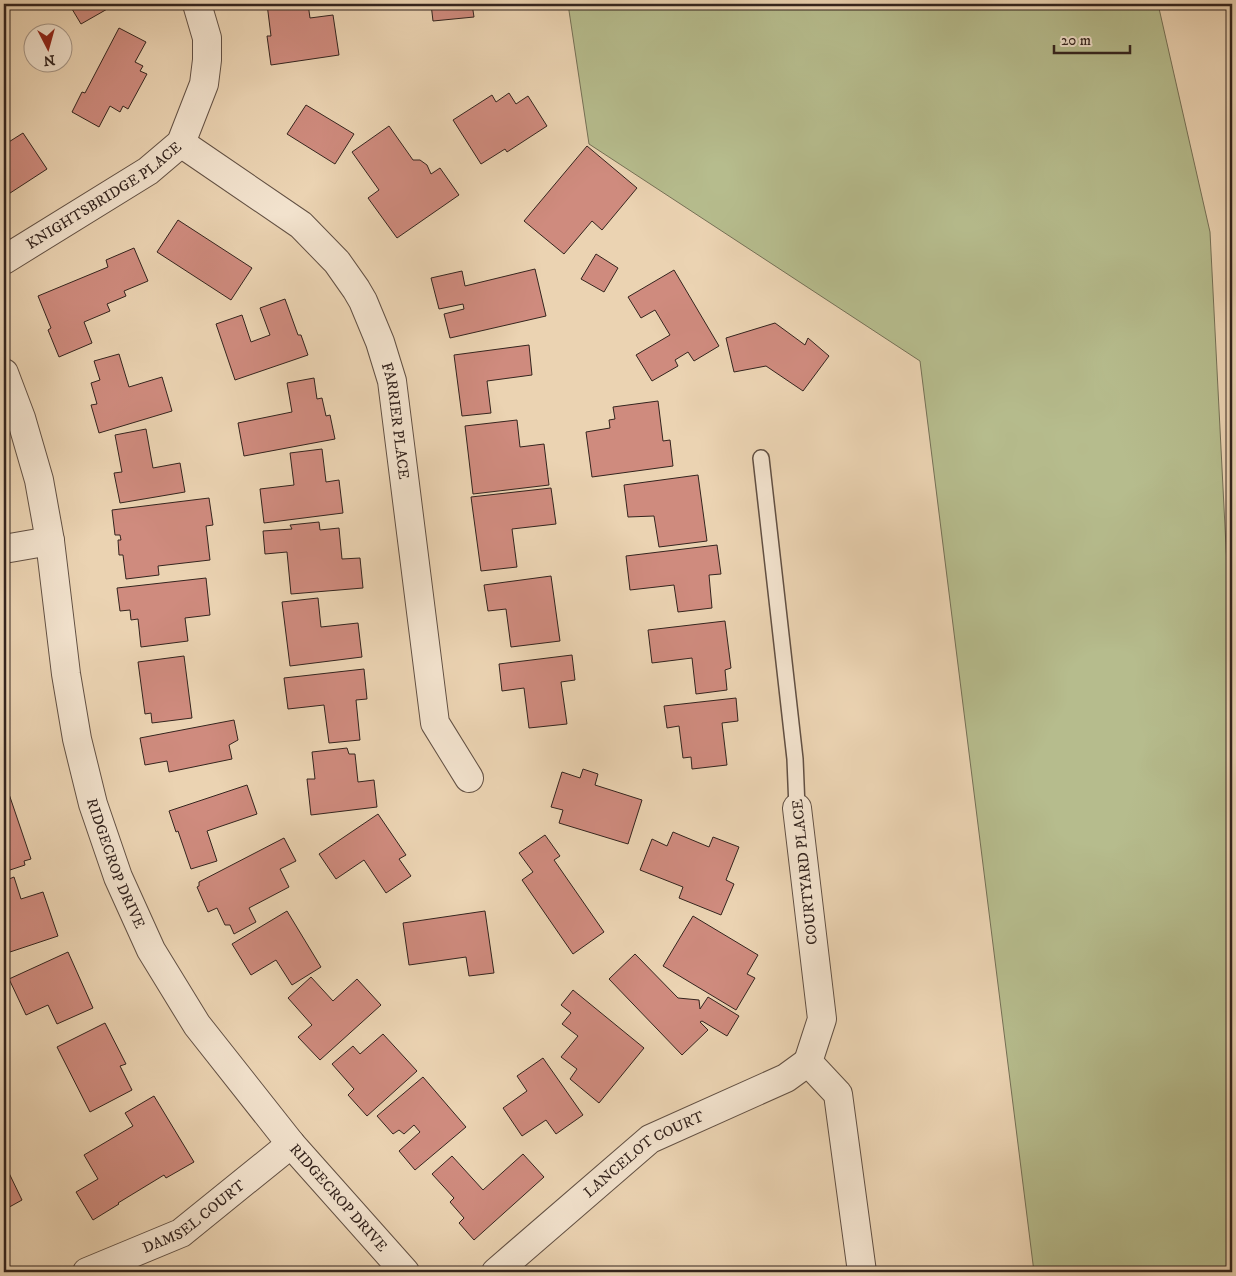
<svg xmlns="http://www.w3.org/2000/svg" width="1236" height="1276" viewBox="0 0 1236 1276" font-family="'IM FELL DW Pica',serif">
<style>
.green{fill:#b6bc8d;stroke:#757056}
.building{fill:#cf8b7e;stroke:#34241e}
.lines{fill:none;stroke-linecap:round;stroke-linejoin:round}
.lane-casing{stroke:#625043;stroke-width:18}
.street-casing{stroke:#625043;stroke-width:30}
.lane{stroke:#f2e2cd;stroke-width:15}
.street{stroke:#f2e2cd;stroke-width:28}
.labels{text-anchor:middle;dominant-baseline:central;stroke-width:4;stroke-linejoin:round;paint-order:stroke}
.street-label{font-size:15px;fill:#34241e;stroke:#f2e2cd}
</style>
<rect width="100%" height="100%" fill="#ebd3b2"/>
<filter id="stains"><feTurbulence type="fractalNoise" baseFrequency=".004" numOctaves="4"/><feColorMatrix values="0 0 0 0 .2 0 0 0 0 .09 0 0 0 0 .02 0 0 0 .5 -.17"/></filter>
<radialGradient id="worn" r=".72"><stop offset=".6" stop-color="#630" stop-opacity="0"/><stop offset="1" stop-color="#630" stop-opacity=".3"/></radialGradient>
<path class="green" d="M 568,4 L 1158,4 L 1210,232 L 1227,566 L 1232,573 L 1232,1272 L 1034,1272 L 920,361 L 589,144 Z"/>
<path class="building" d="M 69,4 L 116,4 L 81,24 Z
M 267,4 L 308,4 L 310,18 L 333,15 L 339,55 L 271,65 L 267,36 L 271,36 Z
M 431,4 L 472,4 L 474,17 L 433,21 Z
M 119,28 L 146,42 L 135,62 L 143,66 L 140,71 L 147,74 L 128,109 L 123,106 L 120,112 L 110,106 L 99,127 L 72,112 L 82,92 L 85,93 Z
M 509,93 L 516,104 L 528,96 L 547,126 L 507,152 L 505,149 L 481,164 L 453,120 L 492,95 L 496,102 Z
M 306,105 L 354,134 L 335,164 L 287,134 Z
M 389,126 L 413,160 L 420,160 L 427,165 L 431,174 L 440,168 L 459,195 L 397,238 L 368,198 L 379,190 L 352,152 Z
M 23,133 L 47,169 L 4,197 L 4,145 Z
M 587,146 L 637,188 L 602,230 L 592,221 L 564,254 L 524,221 Z
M 178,220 L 252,268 L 231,300 L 157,252 Z
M 134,248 L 148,281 L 124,291 L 126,296 L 107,304 L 110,311 L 84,322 L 92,343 L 59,357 L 48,330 L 51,328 L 38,296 L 108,267 L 106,260 Z
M 596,254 L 618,268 L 604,292 L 581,279 Z
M 535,269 L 546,316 L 450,338 L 444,314 L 464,309 L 463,304 L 439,309 L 431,278 L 462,271 L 465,286 Z
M 674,270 L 719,346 L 694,361 L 688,352 L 675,360 L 678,366 L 652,381 L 636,355 L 670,335 L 655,310 L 641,318 L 628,297 Z
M 285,299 L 298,335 L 301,335 L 308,355 L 235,380 L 216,324 L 242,315 L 251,342 L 270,335 L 260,308 Z
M 775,323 L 805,345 L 808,338 L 829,356 L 803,391 L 766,366 L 734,372 L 726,338 Z
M 529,345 L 532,375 L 487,381 L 491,413 L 462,416 L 454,355 Z
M 119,354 L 129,387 L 162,377 L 172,411 L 99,433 L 91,405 L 97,404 L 91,383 L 100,380 L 94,361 Z
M 314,378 L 317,399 L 322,398 L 326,416 L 330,415 L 335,439 L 244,456 L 238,423 L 292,412 L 287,383 Z
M 658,401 L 663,441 L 670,440 L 673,466 L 592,477 L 586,432 L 610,428 L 609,420 L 615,419 L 613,407 Z
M 517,420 L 520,447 L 544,444 L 549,485 L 473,494 L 465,426 Z
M 146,429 L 153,468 L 180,463 L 185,492 L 120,503 L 114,473 L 122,472 L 115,435 Z
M 322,449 L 326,482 L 339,480 L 343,513 L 264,523 L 260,489 L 294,485 L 290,453 Z
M 698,475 L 707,541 L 659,547 L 654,516 L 628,517 L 624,485 Z
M 551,488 L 556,524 L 512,529 L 517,567 L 481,571 L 471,497 Z
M 209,498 L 213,525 L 206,526 L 210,560 L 158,566 L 159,575 L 126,579 L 123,555 L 119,555 L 118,540 L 121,540 L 120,535 L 115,535 L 112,510 Z
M 319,522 L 320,530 L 339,528 L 342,559 L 360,558 L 363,588 L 291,594 L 287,552 L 265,554 L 263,531 L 292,529 L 290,525 Z
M 717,545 L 721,574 L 709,575 L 712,608 L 678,612 L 674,585 L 630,590 L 626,556 Z
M 551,576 L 560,641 L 511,647 L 506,609 L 488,611 L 484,585 Z
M 206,578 L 210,615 L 185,618 L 188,641 L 141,647 L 138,619 L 131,620 L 130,610 L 120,611 L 117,588 Z
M 318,598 L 321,627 L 358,623 L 362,657 L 290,666 L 282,602 Z
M 725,621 L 731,668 L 725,670 L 727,690 L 696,694 L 692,658 L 652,663 L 648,630 Z
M 572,655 L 575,680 L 561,682 L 567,724 L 529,728 L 524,688 L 502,691 L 499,664 Z
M 184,656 L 192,718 L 152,723 L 151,713 L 145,714 L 138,662 Z
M 364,669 L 367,699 L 356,700 L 360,740 L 329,743 L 324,705 L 288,709 L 284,678 Z
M 736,698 L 738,721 L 722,723 L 727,765 L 692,769 L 691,757 L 683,758 L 679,726 L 667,728 L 664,706 Z
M 234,720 L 238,740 L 229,745 L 232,759 L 169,772 L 167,761 L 145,765 L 140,738 Z
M 347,748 L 349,754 L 355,754 L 358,782 L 374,780 L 377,807 L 311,815 L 307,779 L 315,779 L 312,752 Z
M 583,769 L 598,774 L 595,785 L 642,800 L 628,844 L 559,823 L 563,810 L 551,807 L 562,772 L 580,778 Z
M 247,785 L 257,814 L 207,831 L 217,861 L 191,869 L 178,831 L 176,832 L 169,811 Z
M 9,794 L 31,859 L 24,861 L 25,865 L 4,872 L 4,796 Z
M 378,814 L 406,855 L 399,859 L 411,876 L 386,893 L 364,860 L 336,879 L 319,854 Z
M 673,832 L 709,847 L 713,837 L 739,847 L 726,880 L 734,884 L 721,915 L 679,898 L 683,887 L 640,870 L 652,839 L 667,846 Z
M 545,835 L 560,856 L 554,860 L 604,932 L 573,954 L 522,880 L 533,872 L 519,853 Z
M 284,838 L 296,861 L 280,869 L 289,887 L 249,908 L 256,922 L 234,934 L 230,925 L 225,925 L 217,908 L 208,912 L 197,887 L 199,886 L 199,882 Z
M 14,877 L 21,899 L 43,892 L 58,936 L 4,954 L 4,881 Z
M 287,911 L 321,967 L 292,985 L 276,960 L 251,975 L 232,944 Z
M 485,911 L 494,973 L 469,976 L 466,957 L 409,965 L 403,923 Z
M 693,916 L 758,955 L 747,974 L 755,978 L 736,1010 L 663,966 Z
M 68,952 L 93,1008 L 57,1024 L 48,1005 L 26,1015 L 9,979 Z
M 635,954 L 678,998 L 699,1000 L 700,1009 L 708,997 L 739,1016 L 727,1036 L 702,1021 L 700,1022 L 708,1030 L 682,1055 L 609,979 Z
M 311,977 L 333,1001 L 357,979 L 381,1005 L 320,1060 L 298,1037 L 312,1025 L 288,998 Z
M 573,990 L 644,1048 L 599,1103 L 570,1079 L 577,1069 L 561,1057 L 578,1036 L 562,1024 L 571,1013 L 561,1005 Z
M 105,1023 L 126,1064 L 120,1066 L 132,1090 L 90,1112 L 57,1047 Z
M 383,1034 L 417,1071 L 367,1116 L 348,1095 L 354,1089 L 332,1064 L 353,1046 L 360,1054 Z
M 543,1058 L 583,1115 L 556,1134 L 546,1120 L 522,1136 L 503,1108 L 527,1091 L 517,1076 Z
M 423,1077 L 466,1127 L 415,1170 L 399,1151 L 420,1132 L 414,1125 L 404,1134 L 399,1130 L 393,1134 L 377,1116 Z
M 154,1096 L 194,1162 L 166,1178 L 164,1175 L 118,1203 L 119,1204 L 93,1220 L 76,1192 L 98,1179 L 84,1155 L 133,1126 L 125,1113 Z
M 523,1154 L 544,1177 L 474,1240 L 459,1223 L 464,1218 L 450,1202 L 454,1198 L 432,1174 L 452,1156 L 483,1190 Z
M 8,1171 L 22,1200 L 4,1210 L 4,1174 Z"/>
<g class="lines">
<defs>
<path id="lane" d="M 761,458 L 795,759 L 797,808"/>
<g id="street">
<path id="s1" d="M 181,143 L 301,225 L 337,262 L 356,289 L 363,301 L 380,342 L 392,381 L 435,723 L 469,778"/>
<path id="s2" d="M 4,260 L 148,171 L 181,143 L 204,84 L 207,60 L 207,38 L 197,4"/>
<path id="s3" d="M 4,373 L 21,418 L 39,480 L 50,541 L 66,674 L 77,739 L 93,804 L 118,877 L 151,950 L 197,1025 L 291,1144 L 405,1272"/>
<path d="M 4,549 L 50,541"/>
<path d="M 797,808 L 822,1019 L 808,1062 L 838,1094 L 862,1272"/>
<path id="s4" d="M 87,1272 L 181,1233 L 291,1144"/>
<path id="s5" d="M 496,1272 L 650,1139 L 786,1078 L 808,1062"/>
</g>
</defs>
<use href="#lane" class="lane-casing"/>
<use href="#street" class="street-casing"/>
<use href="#lane" class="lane"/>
<use href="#street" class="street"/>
</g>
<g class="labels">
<g class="street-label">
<text stroke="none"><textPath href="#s2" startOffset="119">KNIGHTSBRIDGE PLACE</textPath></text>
<text stroke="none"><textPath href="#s1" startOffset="369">FARRIER PLACE</textPath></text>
<text stroke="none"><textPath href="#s3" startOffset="505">RIDGECROP DRIVE</textPath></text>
<text transform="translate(805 872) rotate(-96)">COURTYARD PLACE</text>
<text stroke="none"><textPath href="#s5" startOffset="190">LANCELOT COURT</textPath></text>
<text stroke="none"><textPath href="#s3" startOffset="910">RIDGECROP DRIVE</textPath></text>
<text stroke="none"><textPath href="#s4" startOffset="121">DAMSEL COURT</textPath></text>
</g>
</g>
<rect width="1236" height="1276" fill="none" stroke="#ebd3b2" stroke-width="20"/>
<rect x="5" y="5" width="1226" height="1266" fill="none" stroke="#34241e" stroke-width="2.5"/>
<rect x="10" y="10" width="1216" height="1256" fill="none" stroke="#34241e"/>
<g transform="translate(48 48) rotate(174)"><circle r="24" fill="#f2e2cd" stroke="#a69687"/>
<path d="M0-4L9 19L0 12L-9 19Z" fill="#8f2418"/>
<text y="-8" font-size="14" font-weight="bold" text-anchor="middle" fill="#34241e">N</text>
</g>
<path d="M1054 45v8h76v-8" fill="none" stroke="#34241e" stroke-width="2.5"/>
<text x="1061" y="45" font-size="15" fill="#34241e" stroke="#f2e2cd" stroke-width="4" paint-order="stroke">20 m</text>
<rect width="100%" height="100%" filter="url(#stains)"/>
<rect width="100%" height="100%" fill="url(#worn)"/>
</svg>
